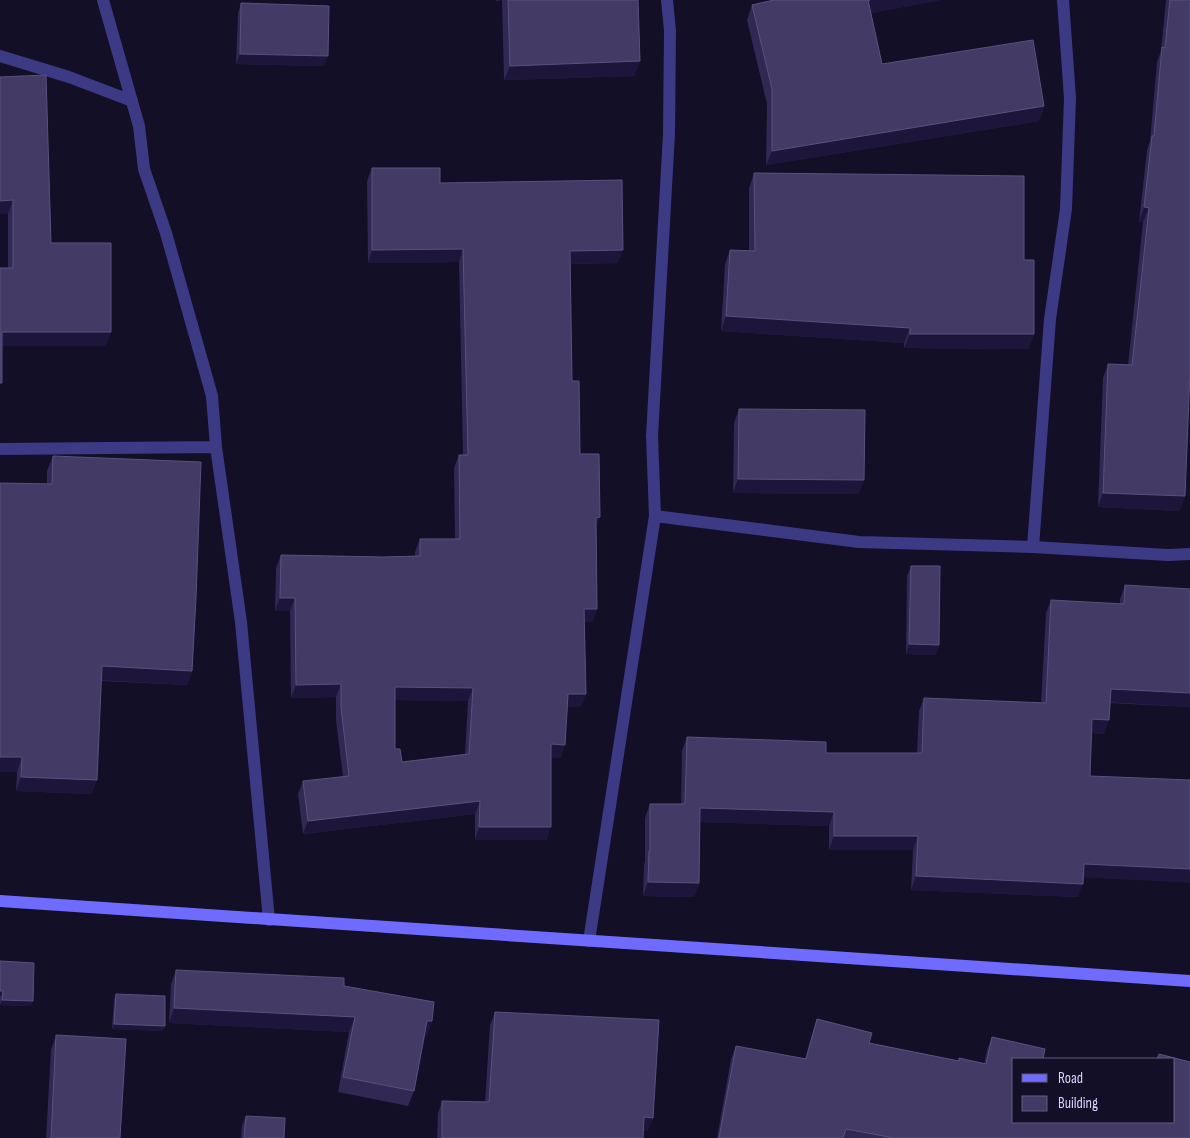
<svg xmlns="http://www.w3.org/2000/svg" width="1190" height="1138" viewBox="0 0 1190 1138" font-family="'Sofia Sans Condensed',sans-serif">
<style>
.lines{fill:none;stroke-linecap:round;stroke-linejoin:round}
.minor{stroke:#3d3a85;stroke-width:12}
.secondary{stroke:#6f6bff;stroke-width:12}
.wall{fill:#312854;fill-rule:evenodd}
.shaded-wall{fill:#1d163a}
.building{fill:#433a66;stroke:#5a527e;fill-rule:evenodd}
</style>
<rect width="100%" height="100%" fill="#130f26"/>
<g class="lines">
<path class="minor" d="M 103,0 L 139,126 L 144,169 L 166,233 L 212,396 L 216,447 L 241,622 L 269,920
M 0,56 L 69,77 L 132,101
M 0,449 L 216,447
M 655,516 L 859,542 L 1033,547 L 1168,555 L 1190,554
M 1033,547 L 1050,319 L 1066,209 L 1070,98 L 1063,0
M 589,941 L 655,516 L 652,436 L 669,134 L 670,31 L 667,0"/>
<path class="secondary" d="M 0,901 L 1190,981"/>
</g>
<path class="wall" d="M 496,0 L 638,0 L 640,61 L 634,76 L 504,80 L 502,0 L 496,1 Z
M 774,0 L 940,0 L 871,13 L 882,64 L 1044,106 L 1039,121 L 766,165 L 767,104 L 747,20 L 752,5 Z
M 1166,0 L 1190,0 L 1185,496 L 1179,511 L 1098,507 L 1103,378 L 1108,364 L 1128,365 L 1143,222 L 1139,222 L 1147,150 L 1150,141 L 1157,62 L 1161,51 Z
M 241,3 L 324,66 L 236,64 L 238,13 Z
M 0,77 L 51,243 L 106,346 L 2,346 L 0,268 L 8,268 L 8,214 L 0,214 Z
M 372,168 L 440,183 L 618,263 L 570,264 L 572,381 L 580,454 L 596,526 L 597,609 L 592,622 L 584,622 L 586,694 L 581,706 L 568,707 L 561,758 L 551,757 L 547,840 L 475,840 L 475,814 L 303,834 L 298,794 L 303,781 L 343,777 L 336,720 L 336,697 L 291,698 L 290,611 L 275,611 L 276,568 L 281,555 L 383,557 L 415,556 L 415,552 L 420,539 L 455,539 L 454,468 L 459,455 L 463,455 L 459,262 L 368,263 L 367,181 ZM 395,700 L 468,701 L 465,754 L 402,762 L 395,749 Z
M 754,173 L 1024,260 L 1034,334 L 1028,349 L 904,348 L 904,343 L 721,331 L 725,264 L 730,250 L 749,251 L 749,188 Z
M 739,409 L 859,494 L 733,493 L 734,423 Z
M 53,456 L 192,671 L 187,685 L 101,681 L 97,780 L 91,794 L 16,791 L 17,772 L 0,772 L 47,484 L 47,471 Z
M 911,566 L 939,645 L 935,655 L 906,654 L 907,576 Z
M 1125,585 L 1190,707 L 1110,703 L 1104,734 L 1092,733 L 1084,878 L 1078,897 L 911,890 L 913,850 L 829,850 L 829,826 L 700,822 L 699,883 L 694,897 L 643,896 L 644,865 L 645,861 L 645,818 L 650,804 L 681,804 L 682,751 L 687,737 L 826,753 L 917,753 L 919,711 L 924,698 L 1041,703 L 1046,613 L 1051,600 L 1120,604 L 1120,599 Z
M 0,961 L 31,1006 L 0,1005 Z
M 176,970 L 344,986 L 432,1021 L 427,1036 L 425,1036 L 414,1091 L 408,1106 L 338,1092 L 349,1032 L 169,1023 L 171,984 Z
M 116,994 L 163,1031 L 112,1029 L 114,1000 Z
M 495,1012 L 648,1131 L 644,1131 L 643,1138 L 437,1138 L 438,1114 L 442,1101 L 485,1102 L 490,1025 Z
M 817,1019 L 872,1033 L 869,1043 L 958,1061 L 959,1058 L 984,1064 L 987,1050 L 992,1037 L 1045,1049 L 1043,1059 L 1014,1059 L 1014,1122 L 1174,1122 L 1174,1059 L 1157,1059 L 1159,1054 L 1190,1062 L 1190,1138 L 717,1138 L 731,1059 L 736,1046 L 805,1059 L 813,1031 Z
M 56,1035 L 120,1138 L 46,1138 L 51,1050 Z
M 246,1116 L 284,1138 L 241,1138 L 242,1126 Z"/>
<path class="shaded-wall" d="M 868,0 L 940,0 L 862,15 Z
M 240,54 L 328,56 L 324,66 L 236,64 Z
M 640,61 L 634,76 L 504,80 L 510,66 Z
M 1044,106 L 1039,121 L 766,165 L 772,151 Z
M 13,200 L 8,214 L 0,214 L 0,201 Z
M 1144,207 L 1149,208 L 1143,222 L 1139,222 Z
M 463,249 L 459,262 L 368,263 L 372,250 Z
M 623,250 L 618,263 L 565,264 L 570,251 Z
M 726,316 L 910,328 L 904,343 L 721,331 Z
M 2,332 L 111,332 L 106,346 L 0,346 Z
M 910,334 L 1034,334 L 1028,349 L 904,348 Z
M 738,479 L 864,480 L 859,494 L 733,493 Z
M 1103,493 L 1185,496 L 1179,511 L 1098,507 Z
M 600,517 L 595,530 L 596,518 Z
M 280,598 L 295,598 L 290,611 L 275,611 Z
M 584,609 L 597,609 L 592,622 L 580,622 Z
M 909,644 L 939,645 L 935,655 L 906,654 Z
M 102,666 L 192,671 L 187,685 L 97,680 Z
M 341,684 L 336,697 L 291,698 L 296,685 Z
M 395,687 L 473,688 L 468,701 L 390,700 Z
M 1111,689 L 1190,693 L 1190,707 L 1106,702 Z
M 568,694 L 586,694 L 581,706 L 564,707 Z
M 1092,719 L 1109,720 L 1104,734 L 1087,733 Z
M 551,744 L 565,745 L 561,758 L 547,757 Z
M 0,757 L 22,757 L 17,772 L 0,772 Z
M 21,777 L 97,780 L 91,794 L 16,791 Z
M 480,801 L 475,814 L 303,834 L 308,821 Z
M 700,808 L 834,812 L 829,826 L 695,822 Z
M 479,827 L 551,827 L 547,840 L 475,840 Z
M 834,836 L 918,836 L 913,850 L 829,850 Z
M 1084,864 L 1190,869 L 1190,883 L 1079,877 Z
M 916,876 L 1083,884 L 1078,897 L 911,890 Z
M 648,882 L 699,883 L 694,897 L 643,896 Z
M 0,991 L 3,991 L 1,996 L 0,996 Z
M 2,1000 L 33,1001 L 31,1006 L 0,1005 Z
M 174,1008 L 355,1017 L 349,1032 L 169,1023 Z
M 427,1021 L 432,1021 L 427,1036 L 422,1036 Z
M 114,1024 L 165,1026 L 163,1031 L 112,1029 Z
M 644,1117 L 653,1118 L 648,1131 L 639,1131 Z"/>
<path class="building" d="M 508,0 L 638,0 L 640,61 L 510,66 Z
M 774,0 L 870,0 L 868,0 L 882,64 L 1033,40 L 1044,106 L 772,151 L 772,89 L 752,5 Z
M 1170,0 L 1190,0 L 1190,371 L 1185,496 L 1103,493 L 1108,364 L 1132,365 L 1149,208 L 1144,207 L 1152,136 L 1154,136 L 1162,47 L 1165,48 Z
M 241,3 L 329,6 L 328,56 L 240,54 Z
M 46,75 L 51,243 L 111,243 L 111,332 L 2,332 L 2,383 L 0,383 L 0,268 L 13,268 L 13,200 L 0,201 L 0,77 Z
M 372,168 L 440,168 L 440,183 L 622,180 L 623,250 L 570,251 L 572,381 L 579,381 L 580,454 L 599,454 L 600,517 L 596,518 L 597,609 L 584,609 L 586,694 L 568,694 L 565,745 L 551,744 L 551,827 L 479,827 L 480,801 L 308,821 L 303,781 L 349,776 L 341,707 L 341,684 L 296,685 L 295,598 L 280,598 L 281,555 L 383,557 L 420,556 L 420,539 L 460,539 L 459,455 L 468,455 L 463,249 L 372,250 ZM 395,687 L 473,688 L 469,754 L 402,762 L 400,749 L 395,749 Z
M 754,173 L 1024,176 L 1024,260 L 1034,260 L 1034,334 L 910,334 L 910,328 L 726,316 L 730,250 L 755,251 Z
M 739,409 L 865,410 L 864,480 L 738,479 Z
M 53,456 L 201,462 L 196,598 L 192,671 L 102,666 L 97,780 L 21,777 L 22,757 L 0,757 L 0,483 L 52,484 Z
M 911,566 L 940,566 L 939,645 L 909,644 Z
M 1125,585 L 1190,589 L 1190,693 L 1111,689 L 1109,720 L 1092,719 L 1090,776 L 1190,780 L 1190,869 L 1084,864 L 1083,884 L 916,876 L 918,836 L 834,836 L 834,812 L 700,808 L 699,883 L 648,882 L 649,851 L 650,851 L 650,804 L 685,804 L 687,737 L 826,742 L 826,753 L 922,753 L 924,698 L 1046,703 L 1051,600 L 1124,604 Z
M 0,961 L 34,963 L 33,1001 L 2,1000 L 3,991 L 0,991 Z
M 176,970 L 344,978 L 344,986 L 434,1002 L 432,1021 L 427,1021 L 414,1091 L 343,1077 L 355,1017 L 174,1008 Z
M 116,994 L 165,996 L 165,1026 L 114,1024 Z
M 495,1012 L 659,1020 L 653,1118 L 644,1117 L 643,1138 L 442,1138 L 442,1101 L 489,1102 Z
M 817,1019 L 872,1033 L 869,1043 L 959,1061 L 959,1058 L 986,1064 L 992,1037 L 1045,1049 L 1043,1059 L 1014,1059 L 1014,1122 L 1174,1122 L 1174,1059 L 1157,1059 L 1159,1054 L 1190,1062 L 1190,1138 L 894,1138 L 846,1129 L 843,1138 L 719,1138 L 736,1046 L 806,1059 Z
M 56,1035 L 126,1039 L 120,1138 L 51,1138 Z
M 246,1116 L 285,1118 L 284,1138 L 244,1138 Z"/>
<rect x="1012" y="1058" width="162" height="65" fill="#130f26" stroke="#625e7d"/>
<rect x="1022" y="1074" width="25" height="8" fill="#6f6bff" stroke="#625e7d"/>
<text x="1058" y="1083" font-size="15" fill="#d9d4ff">Road</text>
<rect x="1022" y="1096" width="25" height="15" fill="#433a66" stroke="#625e7d"/>
<text x="1058" y="1108" font-size="15" fill="#d9d4ff">Building</text>
</svg>
